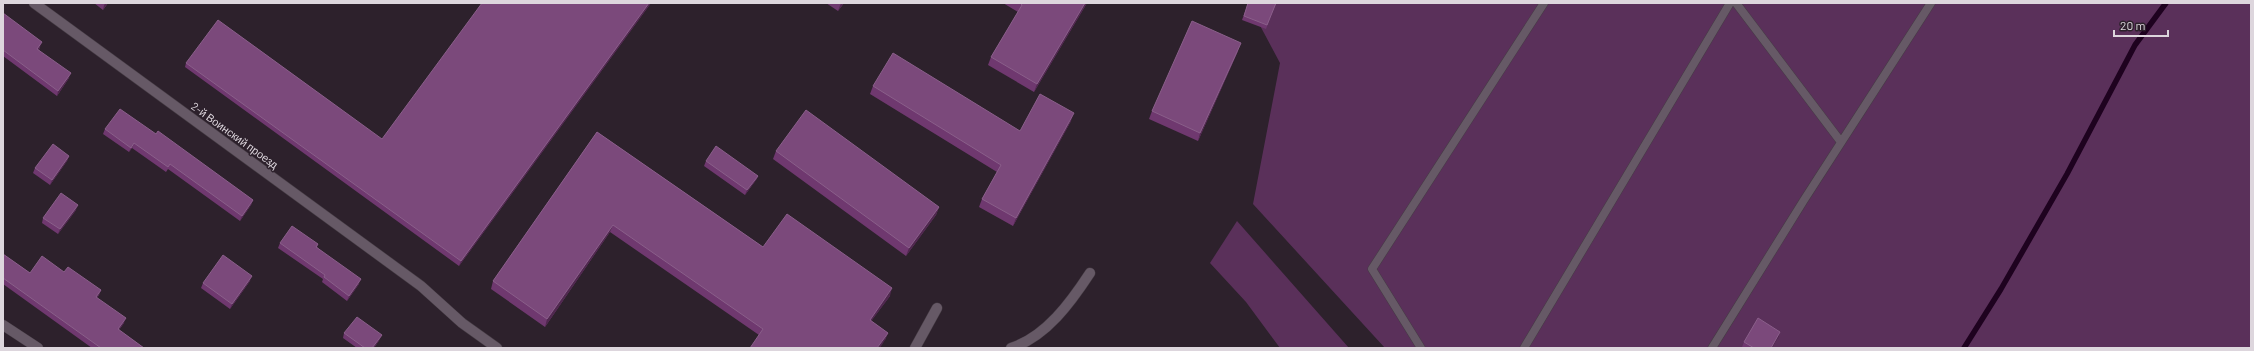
<svg xmlns="http://www.w3.org/2000/svg" width="2254" height="351" viewBox="0 0 2254 351" font-family="Barlow,sans-serif">
<style>
.green{fill:#5a305a}
.lines{fill:none;stroke-linecap:round;stroke-linejoin:round}
.stream{stroke:#1e021f;stroke-width:5.5}
.lane-casing{stroke:#453c44;stroke-width:9}
.street-casing{stroke:#453c44;stroke-width:11}
.lane{stroke:#665966;stroke-width:8}
.street{stroke:#665966;stroke-width:10}
.wall{fill:#6f386f}
.shaded-wall{fill:#50284f}
.building{fill:#7b497b;stroke:#8a5f8a}
.labels{text-anchor:middle;dominant-baseline:central;stroke-width:3;stroke-linejoin:round;paint-order:stroke}
.street-label{font-size:11px;fill:#ddd6dd;stroke:#2d212c}
</style>
<rect width="100%" height="100%" fill="#2d212c"/>
<path class="green" d="M 1248,3 L 2251,3 L 2251,348 L 1385,348 L 1253,204 L 1280,63 Z
M 1237,221 L 1349,348 L 1280,348 L 1246,302 L 1210,263 Z"/>
<g class="lines">
<path class="stream" d="M 1964,348 L 2001,289 L 2067,174 L 2135,45 L 2166,3"/>
<defs>
<path id="lane" d="M 1736,3 L 1841,142
M 1421,348 L 1372,269 L 1544,3
M 1524,348 L 1730,3
M 1712,348 L 1804,200 L 1931,3"/>
<path id="street" d="M 34,3 L 421,286 L 462,323 L 497,348
M 3,325 L 38,348
M 915,348 L 937,308
M 1011,348 C 1046,337 1071,302 1090,273"/>
</defs>
<use href="#lane" class="lane-casing"/>
<use href="#street" class="street-casing"/>
<use href="#lane" class="lane"/>
<use href="#street" class="street"/>
</g>
<path class="wall" d="M 94,3 L 108,3 L 103,10 Z
M 651,3 L 459,266 L 185,67 L 186,63 L 382,139 Z
M 826,3 L 844,3 L 838,11 Z
M 1003,3 L 1087,3 L 1034,92 L 988,65 L 991,57 L 1018,12 Z
M 1248,3 L 1276,3 L 1266,29 L 1242,20 Z
M 3,13 L 40,47 L 39,50 L 69,78 L 57,96 L 3,56 Z
M 1238,51 L 1198,141 L 1149,119 L 1152,111 Z
M 873,86 L 1020,131 L 1071,121 L 1013,226 L 979,207 L 982,199 L 997,172 L 870,94 Z
M 105,129 L 156,134 L 253,200 L 251,205 L 240,221 L 168,169 L 166,172 L 132,148 L 129,152 L 103,134 Z
M 597,132 L 763,247 L 890,296 L 871,321 L 888,333 L 885,340 L 759,335 L 610,232 L 545,327 L 491,289 L 493,281 Z
M 776,151 L 939,207 L 936,215 L 906,256 L 773,159 Z
M 69,156 L 67,161 L 50,185 L 33,173 L 35,168 Z
M 706,161 L 758,176 L 756,180 L 745,195 L 704,166 Z
M 76,210 L 58,234 L 42,223 L 43,218 Z
M 280,243 L 318,244 L 317,247 L 359,284 L 347,301 L 322,282 L 323,279 L 278,248 Z
M 3,254 L 30,273 L 64,272 L 101,290 L 99,295 L 97,298 L 124,323 L 119,330 L 144,348 L 92,348 L 3,284 Z
M 250,281 L 230,309 L 201,288 L 203,283 Z
M 1780,332 L 1779,337 L 1772,348 L 1744,348 L 1742,347 L 1744,342 Z
M 344,333 L 380,339 L 374,348 L 357,348 L 343,338 Z"/>
<path class="shaded-wall" d="M 106,3 L 108,3 L 103,10 L 104,5 Z
M 649,3 L 651,3 L 459,266 L 461,261 Z
M 841,3 L 844,3 L 838,11 Z
M 1085,3 L 1087,3 L 1034,92 L 1037,84 Z
M 42,42 L 40,47 L 36,54 L 37,49 Z
M 1241,43 L 1238,51 L 1198,141 L 1200,133 Z
M 71,73 L 69,78 L 57,96 L 58,91 Z
M 1074,113 L 1071,121 L 1013,226 L 1016,218 Z
M 134,143 L 132,148 L 129,152 L 131,148 Z
M 69,156 L 67,161 L 50,185 L 52,180 Z
M 758,176 L 756,180 L 745,195 L 747,190 Z
M 253,200 L 251,205 L 240,221 L 242,216 Z
M 78,205 L 76,210 L 58,234 L 60,229 Z
M 939,207 L 936,215 L 906,256 L 909,248 Z
M 613,225 L 610,232 L 545,327 L 547,319 Z
M 252,276 L 250,281 L 230,309 L 232,304 Z
M 361,279 L 359,284 L 347,301 L 349,296 Z
M 892,288 L 890,296 L 867,327 L 870,320 Z
M 101,290 L 99,295 L 94,302 L 96,297 Z
M 126,318 L 124,323 L 116,334 L 118,329 Z
M 1780,332 L 1779,337 L 1772,348 L 1771,348 Z
M 888,333 L 885,340 L 880,348 L 877,348 Z
M 382,335 L 380,339 L 374,348 L 372,348 Z"/>
<path class="building" d="M 482,3 L 649,3 L 461,261 L 186,63 L 218,20 L 382,139 Z
M 1020,3 L 1085,3 L 1037,84 L 991,57 L 1022,5 Z
M 1248,3 L 1276,3 L 1267,25 L 1244,16 Z
M 3,13 L 42,42 L 37,49 L 71,73 L 58,91 L 3,50 Z
M 1192,21 L 1241,43 L 1200,133 L 1152,111 Z
M 893,53 L 1020,131 L 1040,94 L 1074,113 L 1016,218 L 982,199 L 1001,165 L 873,86 Z
M 120,109 L 156,134 L 158,131 L 253,200 L 242,216 L 170,164 L 168,167 L 134,143 L 131,148 L 105,129 Z
M 806,110 L 939,207 L 909,248 L 776,151 Z
M 597,132 L 763,247 L 787,214 L 892,288 L 870,320 L 888,333 L 877,348 L 750,348 L 763,329 L 613,225 L 547,319 L 493,281 Z
M 53,144 L 69,156 L 52,180 L 35,168 Z
M 716,146 L 758,176 L 747,190 L 706,161 Z
M 61,193 L 78,205 L 60,229 L 43,218 Z
M 292,226 L 318,244 L 316,247 L 361,279 L 349,296 L 324,277 L 325,275 L 280,243 Z
M 3,254 L 30,273 L 42,256 L 64,272 L 68,267 L 101,290 L 96,297 L 126,318 L 118,329 L 144,348 L 101,348 L 3,278 Z
M 223,255 L 252,276 L 232,304 L 203,283 Z
M 357,317 L 382,335 L 372,348 L 365,348 L 344,333 Z
M 1758,318 L 1780,332 L 1771,348 L 1754,348 L 1744,342 Z"/>
<g class="labels">
<g class="street-label">
<text transform="translate(235 135) rotate(36)">2-й Воинский проезд</text>
</g>
</g>
<rect width="2254" height="351" fill="none" stroke="#ddd6dd" stroke-width="8"/>
<path d="M2114 30v6h54v-6" fill="none" stroke="#ddd6dd" stroke-width="2"/>
<text x="2120" y="30" font-size="12" fill="#ddd6dd" stroke="#2d212c" stroke-width="3" paint-order="stroke">20 m</text>
</svg>
